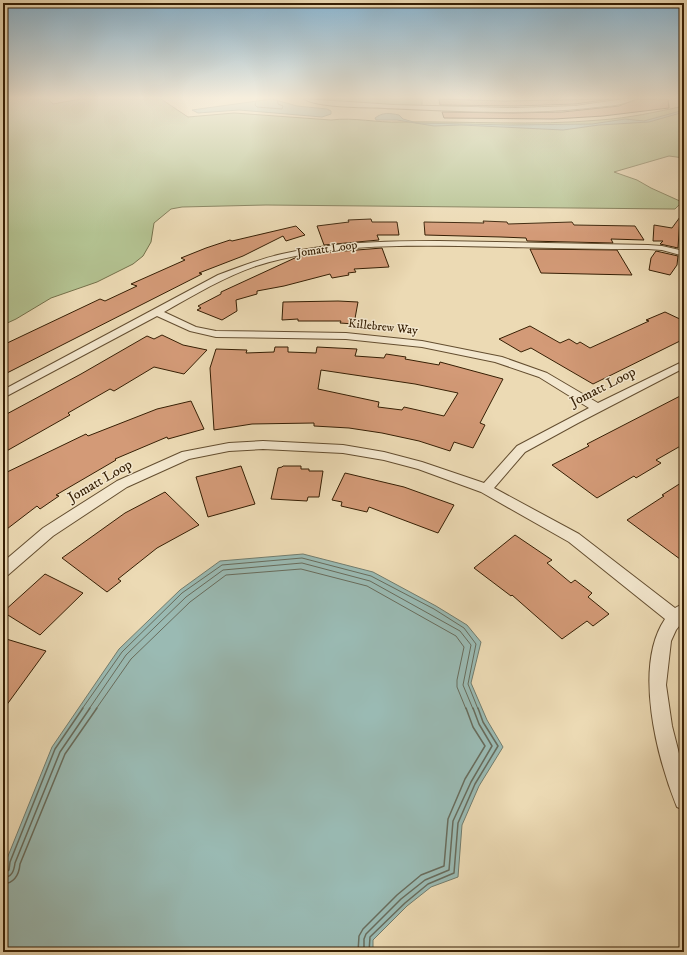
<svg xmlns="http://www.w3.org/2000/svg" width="687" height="955" viewBox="0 0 687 955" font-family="'IM FELL DW Pica',serif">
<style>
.green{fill:#b3c190;stroke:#74704a}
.water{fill:#9abab3;stroke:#727c6d}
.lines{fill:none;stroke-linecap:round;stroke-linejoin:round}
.shore-far1{stroke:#686c5c;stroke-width:1}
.shore{stroke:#686c5c;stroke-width:1.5}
.building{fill:#d39a77;stroke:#361f04;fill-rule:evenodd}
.minor-casing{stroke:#644e30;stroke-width:2}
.minor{fill:#f3e7ce;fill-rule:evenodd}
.labels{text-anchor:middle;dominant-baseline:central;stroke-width:3;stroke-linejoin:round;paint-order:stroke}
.far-street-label{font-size:12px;fill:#361f04;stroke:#f3e7ce}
.street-label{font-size:14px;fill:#361f04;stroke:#f3e7ce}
</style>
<rect width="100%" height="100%" fill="#ecdab4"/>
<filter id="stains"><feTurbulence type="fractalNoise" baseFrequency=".005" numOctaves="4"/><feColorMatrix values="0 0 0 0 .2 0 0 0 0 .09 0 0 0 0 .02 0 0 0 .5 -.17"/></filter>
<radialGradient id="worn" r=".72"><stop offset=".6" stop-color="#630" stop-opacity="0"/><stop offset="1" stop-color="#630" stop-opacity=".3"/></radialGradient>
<path class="green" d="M 3,99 L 48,99 L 53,104 L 81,99 L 161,99 L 188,117 L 234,113 L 331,120 C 354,117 377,123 400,122 C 467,121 534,126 600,120 C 629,118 656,112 684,106 L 684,158 L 669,156 L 614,172 L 637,180 L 651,188 L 682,202 L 675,209 L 266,205 L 182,207 L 171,209 L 154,223 L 151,242 L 143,256 L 133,264 L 97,282 L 51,298 L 16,319 L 3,325 Z
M 310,99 L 422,99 L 422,106 L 416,107 Z"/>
<path class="water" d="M 272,99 L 297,106 L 327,109 L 331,111 L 331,114 L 322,117 L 239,110 L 198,113 L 192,110 Z
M 684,110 L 684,112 L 649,122 L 599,125 L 563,130 L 461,125 L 434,126 L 397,120 L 376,120 L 375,118 C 383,112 389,113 399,115 L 403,119 L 417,123 L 510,125 L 592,124 L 625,119 L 644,121 Z
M 303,554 L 373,572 L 436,606 L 467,625 L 481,642 L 471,683 L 487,720 L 503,747 L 479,786 L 462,825 L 458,877 L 431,887 L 407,906 L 373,940 L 373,952 L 3,952 L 3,896 L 6,861 L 52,747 L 119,649 L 180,590 L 220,561 Z"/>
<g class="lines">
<path class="shore-far1" d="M 257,99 L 255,105 L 257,107 L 282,109 L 283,106 L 278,104 L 277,99
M 82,709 L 122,652 L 182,593 L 222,565 L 302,558 L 371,576 L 434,609 L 464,628 L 476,644 L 468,684 L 478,709
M 89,709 L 126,655 L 186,597 L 223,570 L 302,563 L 370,581 L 460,631 L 471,645 L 463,685 L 473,709
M 96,709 L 131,659 L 190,602 L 226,575 L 301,569 L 367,586 L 456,636 L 464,647 L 457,680 L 457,687 L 466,709"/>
<path class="shore" d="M 3,873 L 9,870 L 10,862 L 55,749 L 83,708
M 3,878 C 12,877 14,871 15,863 L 60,752 L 90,708
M 3,884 C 15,883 19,875 20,864 L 65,754 L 97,708
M 358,952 L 359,936 L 363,929 L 397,895 L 421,875 L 444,866 L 448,819 L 465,779 L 485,746 L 473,727 L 466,708
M 364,952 L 364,939 L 366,934 L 401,899 L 425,880 L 449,870 L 453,821 L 471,782 L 492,746 L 479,724 L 473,708
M 369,952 L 370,937 L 405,903 L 428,884 L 454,873 L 458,823 L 475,784 L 498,746 L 483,722 L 478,708"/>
</g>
<path class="building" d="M 439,99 L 504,101 L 611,99 L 575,104 L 515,106 L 440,105 Z
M 636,99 L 668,99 L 669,108 L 603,116 L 554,119 L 444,118 L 442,112 L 512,113 L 563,112 L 619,106 Z
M 680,217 L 678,248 L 660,244 L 663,241 L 653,241 L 654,225 L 672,228 Z
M 371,219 L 372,222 L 397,222 L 399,235 L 377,235 L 379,240 L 324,245 L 317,226 L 349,222 L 348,220 Z
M 483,221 L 507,222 L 508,224 L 572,222 L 574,225 L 635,226 L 644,240 L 611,239 L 613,243 L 527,241 L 526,238 L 501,237 L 425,235 L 424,222 L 484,223 Z
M 296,226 L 305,235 L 286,241 L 283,236 L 243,256 L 199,273 L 202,274 L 3,375 L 3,345 L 100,299 L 105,301 L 137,286 L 131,284 L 185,260 L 181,258 L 206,248 L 230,240 L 232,241 Z
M 382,248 L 389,267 L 354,269 L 356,272 L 348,273 L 349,275 L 332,278 L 330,274 L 284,286 L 257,291 L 257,294 L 236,300 L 237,311 L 222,320 L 197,310 L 201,308 L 198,306 L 221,294 L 221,292 L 297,257 L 332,252 Z
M 530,249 L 617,250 L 632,275 L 541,273 Z
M 656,251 L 678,256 L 677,265 L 670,275 L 649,270 L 651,258 Z
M 338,301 L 358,302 L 354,324 L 340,323 L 341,321 L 298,321 L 298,319 L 282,320 L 283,302 Z
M 665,312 L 684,321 L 684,339 L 593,384 L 531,348 L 521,352 L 499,339 L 530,326 L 560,343 L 569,339 L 577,344 L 580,342 L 590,348 L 649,321 L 646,320 Z
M 162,335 L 183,345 L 207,350 L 184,374 L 154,367 L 114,391 L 110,389 L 68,413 L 70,415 L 3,453 L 3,416 L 81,374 L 147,336 L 154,339 Z
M 275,347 L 288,347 L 288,352 L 316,353 L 317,347 L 357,349 L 355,356 L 384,358 L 386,354 L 406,357 L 405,359 L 439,365 L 440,362 L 503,379 L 480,423 L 485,425 L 473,448 L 454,442 L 450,451 L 419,441 L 382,433 L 349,428 L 314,426 L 314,423 L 252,424 L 214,430 L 210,368 L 216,349 L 247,350 L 246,353 L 274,352 ZM 321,370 L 415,384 L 458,393 L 444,416 L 404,407 L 402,410 L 378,407 L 379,402 L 318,389 Z
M 684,394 L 684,444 L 656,460 L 661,463 L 636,478 L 634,476 L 597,498 L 552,465 L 589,446 L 587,444 Z
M 191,401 L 204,429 L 168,439 L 167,437 L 115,459 L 116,460 L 56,495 L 59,496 L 40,509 L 37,506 L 3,532 L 3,474 L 86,434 L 88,436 L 157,409 Z
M 241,466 L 255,504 L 208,517 L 196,477 Z
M 283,466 L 301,466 L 301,469 L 309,469 L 309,471 L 323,471 L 319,497 L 308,497 L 307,501 L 271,499 L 278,468 L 282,467 Z
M 345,473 L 404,487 L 454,505 L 438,533 L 369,507 L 367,512 L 341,506 L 342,502 L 332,500 Z
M 684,481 L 684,562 L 627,520 L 664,496 L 662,495 Z
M 165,492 L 199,525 L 157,548 L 118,579 L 121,581 L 107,592 L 62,558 L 125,513 Z
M 515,535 L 552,560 L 547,563 L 571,583 L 575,580 L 592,593 L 588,597 L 609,614 L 593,626 L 587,621 L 562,639 L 512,595 L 511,596 L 474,568 Z
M 45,574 L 83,593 L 40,635 L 3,612 Z
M 3,638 L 46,651 L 3,710 Z"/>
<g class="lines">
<defs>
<path id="minor" d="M 304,99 L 394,105 L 515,108 L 575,106 L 624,99 L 635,99 C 622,106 603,106 588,108 C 521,115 452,111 385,108 C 365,107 319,108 304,99 Z
M 439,241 L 648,245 L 662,246 L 684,251 L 684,256 L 662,250 L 648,249 C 585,249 523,247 460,246 C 391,245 323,245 256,266 C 224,277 194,295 164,312 L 196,327 L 216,331 L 346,333 L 422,341 L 502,357 L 547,373 L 598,403 L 684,361 L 684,368 L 578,423 L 525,452 L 494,488 L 579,534 L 675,608 L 684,603 L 684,620 L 676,630 L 671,641 L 666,685 L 672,726 L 684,773 L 684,810 L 677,807 C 657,758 633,666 665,619 L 569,542 L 481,492 L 418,469 L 384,460 L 343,453 L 263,449 L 229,451 L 189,459 L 127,487 L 53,536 L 8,575 L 3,577 L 3,562 L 43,528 L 117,481 L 182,452 L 229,443 L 263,441 L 343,445 L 384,452 L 422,462 L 484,483 L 517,446 L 589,408 L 539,377 L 495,362 L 422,347 L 346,339 L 216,337 L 190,331 L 157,316 L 3,398 L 3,390 L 218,275 C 239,267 260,259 282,254 C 333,242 386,241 439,241 Z"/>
</defs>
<use href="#minor" class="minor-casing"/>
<use href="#minor" class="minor"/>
</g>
<linearGradient id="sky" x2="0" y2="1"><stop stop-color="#89b6d3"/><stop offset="0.42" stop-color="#f6eedd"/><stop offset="1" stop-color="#f6eedd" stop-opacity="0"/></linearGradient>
<rect width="687" height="233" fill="url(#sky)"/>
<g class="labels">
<g class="far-street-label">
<text transform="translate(327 249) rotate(-8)">Jomatt Loop</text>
<text transform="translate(383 327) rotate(6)">Killebrew Way</text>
</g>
<g class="street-label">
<text transform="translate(603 387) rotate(-27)">Jomatt Loop</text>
<text transform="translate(100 481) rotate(-30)">Jomatt Loop</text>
</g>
</g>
<rect width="687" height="955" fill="none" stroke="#ecdab4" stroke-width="16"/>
<rect x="4" y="4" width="679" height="947" fill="none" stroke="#361f04" stroke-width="2"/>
<rect x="8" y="8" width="671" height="939" fill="none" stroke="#361f04"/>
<rect width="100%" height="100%" filter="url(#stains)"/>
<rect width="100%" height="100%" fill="url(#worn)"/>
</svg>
